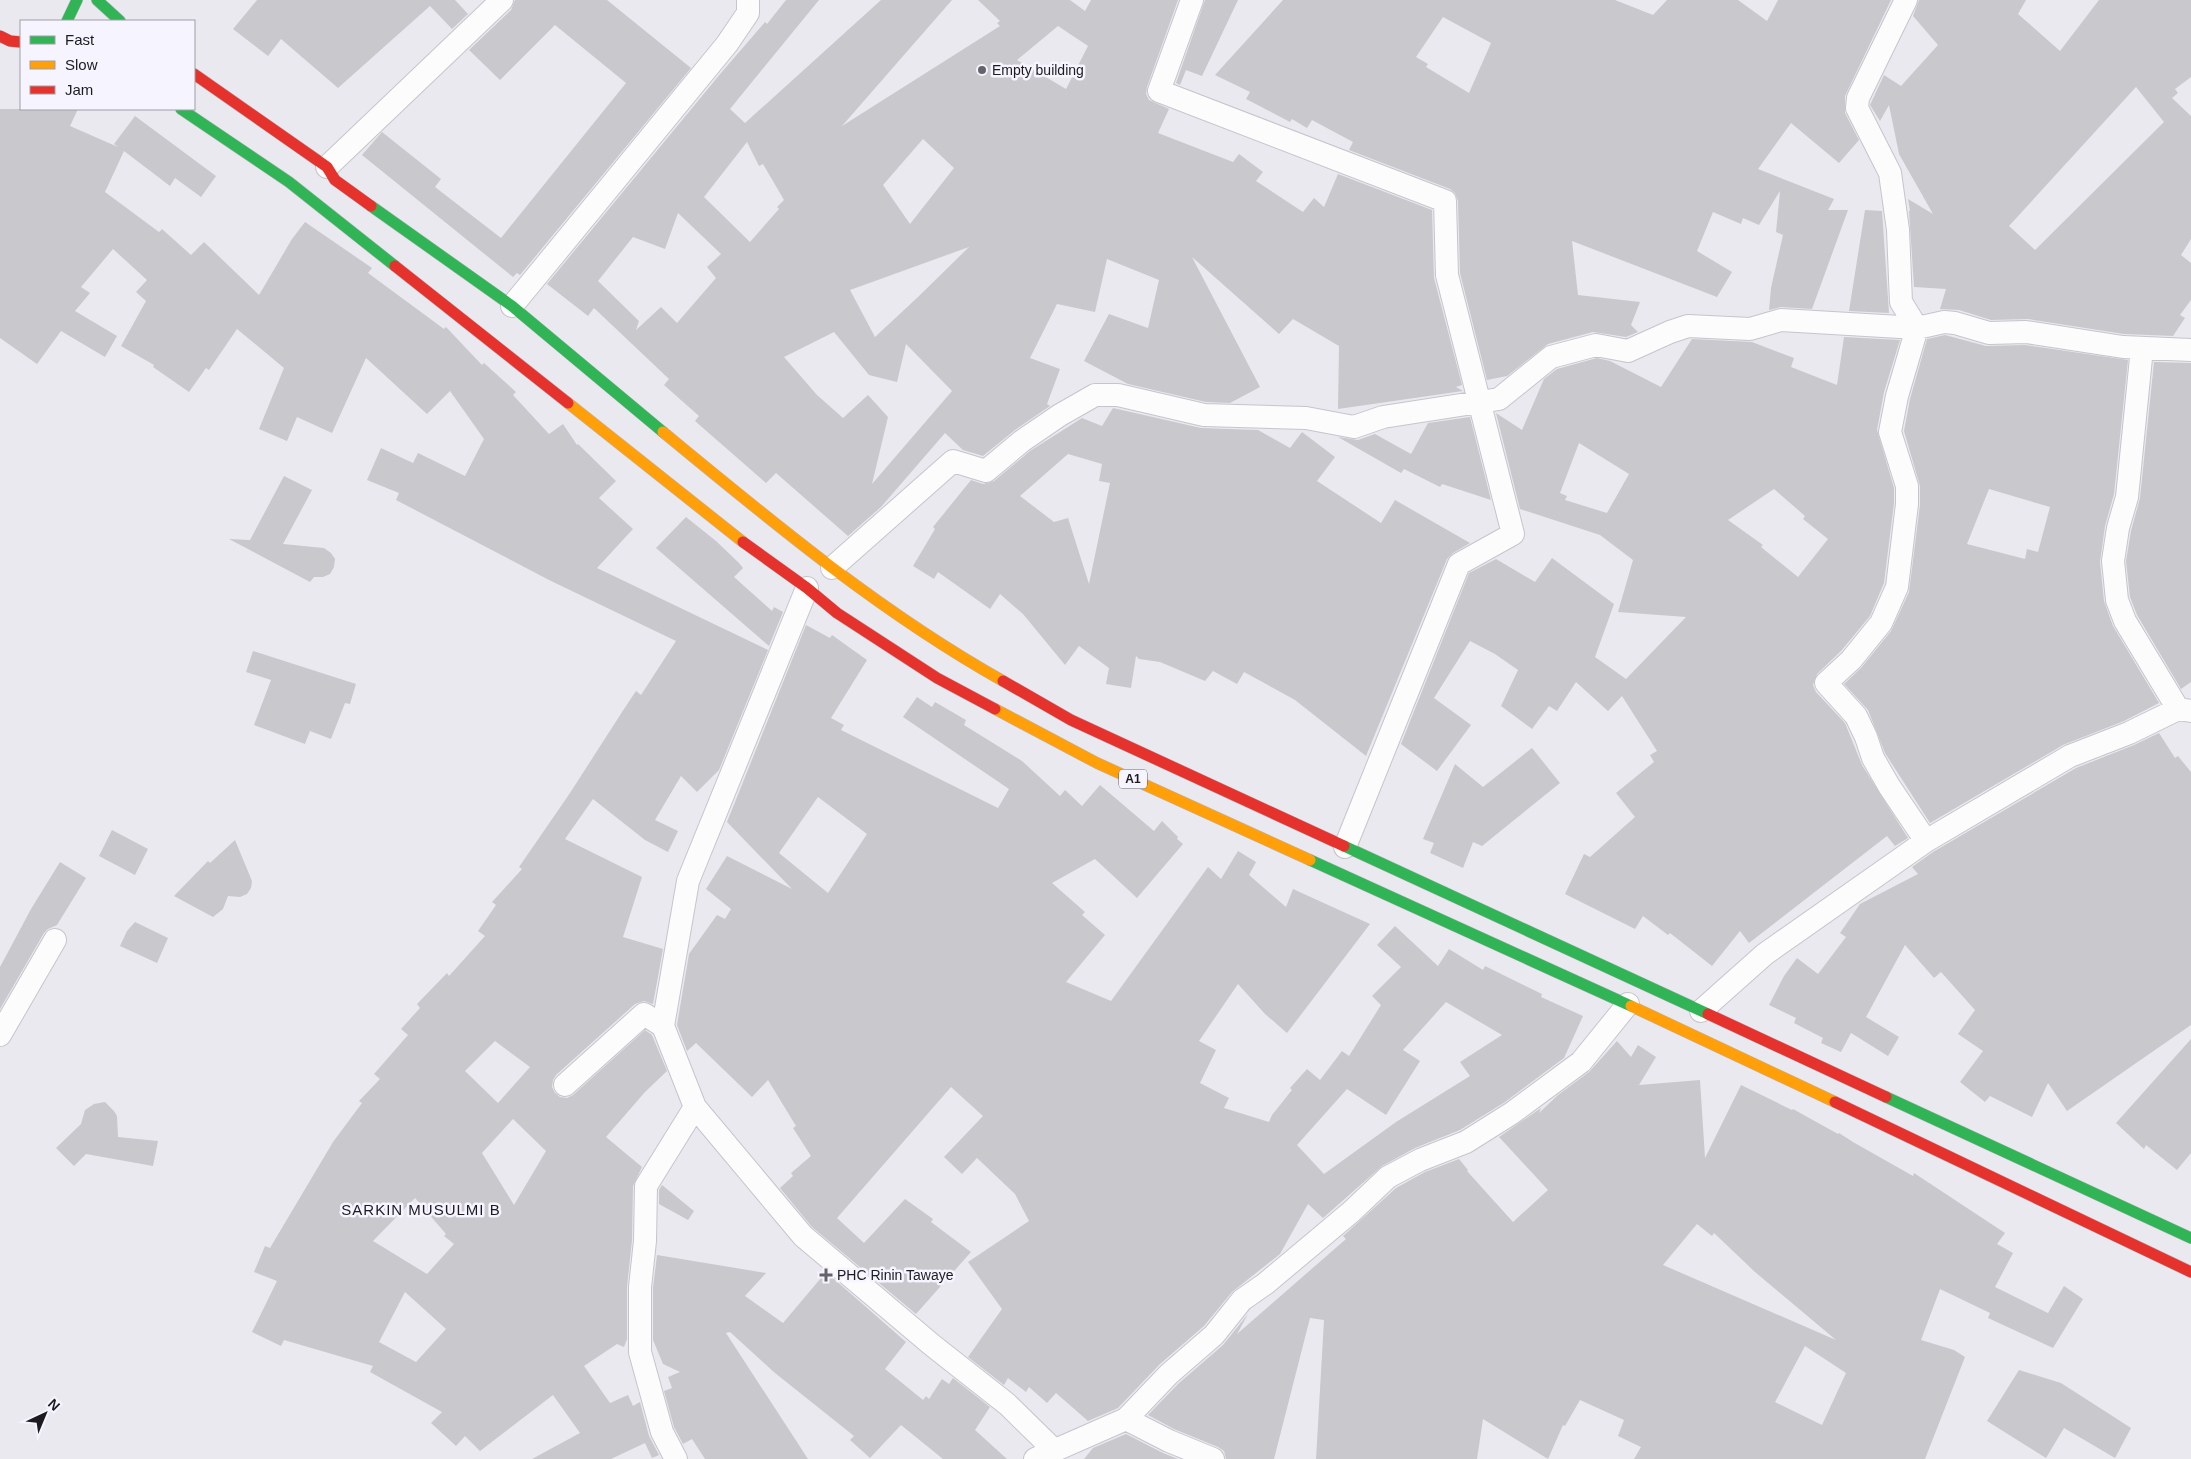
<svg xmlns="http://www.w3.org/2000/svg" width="2191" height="1459" viewBox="0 0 2191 1459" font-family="Arial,sans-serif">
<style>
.building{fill:#c9c8cd;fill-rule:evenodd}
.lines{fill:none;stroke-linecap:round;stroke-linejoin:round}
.street-casing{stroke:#c6c5cb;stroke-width:24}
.fast-casing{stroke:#bab7c2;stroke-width:12}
.slow-casing{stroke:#bab7c2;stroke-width:12}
.jam-casing{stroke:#bab7c2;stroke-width:12}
.street{stroke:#fcfcfd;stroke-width:22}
.fast{stroke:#30b455;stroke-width:11}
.slow{stroke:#ff9f0a;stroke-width:11}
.jam{stroke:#e5322d;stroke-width:11}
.poi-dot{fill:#656369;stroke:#f6f4fe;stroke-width:2}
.labels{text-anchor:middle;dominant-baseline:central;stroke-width:5;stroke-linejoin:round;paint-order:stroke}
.shield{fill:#f6f4fe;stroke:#5e5c63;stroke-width:1}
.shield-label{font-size:12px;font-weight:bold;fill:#1d1b20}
.poi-label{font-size:14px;fill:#1d1b20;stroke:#f6f4fe;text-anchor:start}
.neighbourhood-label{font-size:15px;letter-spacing:1px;fill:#1d1b20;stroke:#f6f4fe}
</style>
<rect width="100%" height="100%" fill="#eae9f0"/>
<path class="building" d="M 257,0 L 455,0 L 468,14 L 452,29 L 430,6 L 338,88 L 281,39 L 268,56 L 233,29 Z
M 515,0 L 607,0 L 691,68 L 520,275 L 517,273 L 513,277 L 362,155 L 382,132 L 441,179 L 435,187 L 501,238 L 626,83 L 555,25 L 500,80 L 469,50 L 511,10 Z
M 786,0 L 819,0 L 730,109 L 745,123 L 881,0 L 952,0 L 842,126 L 1000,26 L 997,23 L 1000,21 L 978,0 L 1070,0 L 1085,11 L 1091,0 L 1178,0 L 1147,87 L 1146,94 L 1149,100 L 1169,109 L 1158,133 L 1233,162 L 1239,154 L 1263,172 L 1256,181 L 1303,212 L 1314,198 L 1324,207 L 1338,174 L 1432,210 L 1434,278 L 1462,385 L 1456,387 L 1463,391 L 1338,409 L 1339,346 L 1293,319 L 1279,334 L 1192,257 L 1260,387 L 1230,403 L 1206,402 L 1128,384 L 1084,361 L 1109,314 L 1148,328 L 1159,280 L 1107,259 L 1095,312 L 1057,304 L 1030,358 L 1060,369 L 1047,404 L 1050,406 L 1015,430 L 983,456 L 963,450 L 945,433 L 881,507 L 848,536 L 776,473 L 766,483 L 695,421 L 699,416 L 664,385 L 669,379 L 594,308 L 588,316 L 547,284 L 721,73 L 765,22 L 767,24 ZM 1058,26 L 1088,46 L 1066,89 L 1017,60 ZM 923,139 L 954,168 L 910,224 L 883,185 ZM 747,142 L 759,166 L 763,164 L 784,200 L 777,207 L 779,209 L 750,242 L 704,197 ZM 678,213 L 721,254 L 707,267 L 716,278 L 677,323 L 661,307 L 636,330 L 639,321 L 598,281 L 633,237 L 665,249 ZM 969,247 L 918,297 L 875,337 L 850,290 ZM 834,332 L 869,375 L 897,382 L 906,344 L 952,391 L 872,484 L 888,417 L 868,395 L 843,418 L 817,395 L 784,357 Z
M 1205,0 L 1238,0 L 1202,76 L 1186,70 L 1180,85 L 1176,83 Z
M 1283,0 L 1615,0 L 1653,15 L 1667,0 L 1738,0 L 1767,21 L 1778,0 L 1891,0 L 1845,96 L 1845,113 L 1859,140 L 1839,163 L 1791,123 L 1758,169 L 1834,199 L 1828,210 L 1848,210 L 1812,309 L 1781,307 L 1769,310 L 1771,288 L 1783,235 L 1776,232 L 1780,191 L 1759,225 L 1743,218 L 1741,224 L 1713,212 L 1697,251 L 1732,272 L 1717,297 L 1572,241 L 1578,295 L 1640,302 L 1631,325 L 1638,332 L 1626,337 L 1593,332 L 1548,344 L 1507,376 L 1487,380 L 1460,273 L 1458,201 L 1455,193 L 1450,189 L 1349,150 L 1353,142 L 1312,120 L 1307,128 L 1292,119 L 1290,122 L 1246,99 L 1250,92 L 1215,75 ZM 1443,17 L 1491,43 L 1469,93 L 1426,67 L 1428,64 L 1416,57 Z
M 1919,0 L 2026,0 L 2018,14 L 2060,51 L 2099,0 L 2191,0 L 2191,77 L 2175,89 L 2178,93 L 2172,98 L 2191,116 L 2191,239 L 2181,255 L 2191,263 L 2191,300 L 2180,315 L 2185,318 L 2173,336 L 2124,334 L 2028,319 L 1991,320 L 1959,310 L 1940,309 L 1946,289 L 1914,287 L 1909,211 L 1910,211 L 1908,199 L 1933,214 L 1899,154 L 1889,105 L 1880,121 L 1870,105 L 1884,75 L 1901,86 L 1938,45 L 1913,16 ZM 2136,87 L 2164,122 L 2035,250 L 2009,226 Z
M 0,109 L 78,109 L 70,126 L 118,147 L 114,144 L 135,116 L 216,176 L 201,197 L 175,178 L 170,186 L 124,151 L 105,192 L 159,232 L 162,229 L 191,255 L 204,242 L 259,295 L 292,239 L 305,222 L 372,268 L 368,273 L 444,329 L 446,327 L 482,365 L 484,363 L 516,392 L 513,395 L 549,434 L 563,424 L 577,445 L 578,444 L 616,481 L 599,498 L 633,529 L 597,568 L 768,650 L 719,770 L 697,792 L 681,776 L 655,820 L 678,831 L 668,852 L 645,840 L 593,799 L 565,839 L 642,877 L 623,937 L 663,949 L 653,1004 L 644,1001 L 635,1004 L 556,1075 L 553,1080 L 552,1087 L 555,1093 L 560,1097 L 567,1098 L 573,1095 L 645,1030 L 652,1035 L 667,1071 L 645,1092 L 606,1137 L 642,1167 L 633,1186 L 632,1240 L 627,1287 L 627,1339 L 624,1347 L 617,1344 L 584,1366 L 610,1403 L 628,1395 L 633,1406 L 640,1402 L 649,1436 L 659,1455 L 652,1458 L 645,1443 L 611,1459 L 532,1459 L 580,1433 L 553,1395 L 480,1451 L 465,1436 L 456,1446 L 431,1423 L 442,1412 L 370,1372 L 373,1366 L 284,1340 L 281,1346 L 252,1332 L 277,1281 L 254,1272 L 265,1246 L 270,1248 L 333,1142 L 362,1103 L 359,1101 L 380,1079 L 374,1074 L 408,1035 L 401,1029 L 420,1008 L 417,1004 L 447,973 L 449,976 L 485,936 L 478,931 L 496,905 L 492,902 L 522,869 L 519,867 L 570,793 L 624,709 L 636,691 L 641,695 L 676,641 L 549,580 L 396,500 L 399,493 L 367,480 L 381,448 L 413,463 L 418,453 L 465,476 L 484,439 L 450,391 L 427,414 L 366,358 L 332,433 L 297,417 L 287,441 L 259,429 L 284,368 L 237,329 L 209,370 L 206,368 L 189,392 L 153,367 L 154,365 L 121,346 L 146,301 L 136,292 L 147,280 L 113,249 L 81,287 L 90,293 L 75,311 L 117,336 L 105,357 L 61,331 L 37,364 L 0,338 ZM 495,1041 L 530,1067 L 498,1103 L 465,1071 ZM 513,1119 L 546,1151 L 514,1205 L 482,1153 ZM 415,1198 L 446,1234 L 444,1236 L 454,1244 L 427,1274 L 373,1241 ZM 405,1292 L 446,1329 L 416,1362 L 379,1342 Z
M 1865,210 L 1882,211 L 1889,313 L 1849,311 Z
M 1945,335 L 1986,346 L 2025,345 L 2128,360 L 2114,494 L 2105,526 L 2100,562 L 2104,601 L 2113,626 L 2159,703 L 2124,721 L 2063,745 L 1930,823 L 1885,753 L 1868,710 L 1844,684 L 1861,668 L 1891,631 L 1909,592 L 1920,505 L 1920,486 L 1904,431 L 1910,399 L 1927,339 ZM 1989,489 L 2050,507 L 2038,552 L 2027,549 L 2025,559 L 1967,544 Z
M 1844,337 L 1900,340 L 1884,392 L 1877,430 L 1894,488 L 1894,503 L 1884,583 L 1870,616 L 1841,651 L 1817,674 L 1813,685 L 1816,692 L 1845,723 L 1862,765 L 1908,838 L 1895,846 L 1887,836 L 1749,943 L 1740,931 L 1712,966 L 1670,933 L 1668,935 L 1643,916 L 1635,929 L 1565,894 L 1584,854 L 1590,857 L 1635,817 L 1616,793 L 1654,762 L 1650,755 L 1657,751 L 1622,696 L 1608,711 L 1576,682 L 1557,711 L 1549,706 L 1532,729 L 1501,706 L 1518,670 L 1495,654 L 1470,641 L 1434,698 L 1471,725 L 1437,771 L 1401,744 L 1469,573 L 1496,559 L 1535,582 L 1552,558 L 1614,604 L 1595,657 L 1626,679 L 1686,617 L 1618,612 L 1633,560 L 1600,535 L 1520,509 L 1496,413 L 1522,430 L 1544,379 L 1557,369 L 1597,358 L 1610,361 L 1661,387 L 1692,339 L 1752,342 L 1794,358 L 1791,367 L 1837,385 ZM 1579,443 L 1629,474 L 1607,513 L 1565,500 L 1567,496 L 1560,493 ZM 1774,489 L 1805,516 L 1803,519 L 1828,539 L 1798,577 L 1761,547 L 1763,545 L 1728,520 Z
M 2154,362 L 2191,363 L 2191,682 L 2181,689 L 2137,615 L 2130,597 L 2126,561 L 2131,531 L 2140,498 Z
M 1113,408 L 1201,428 L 1258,430 L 1290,448 L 1302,432 L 1335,457 L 1317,481 L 1381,523 L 1395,500 L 1470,543 L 1453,553 L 1447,559 L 1366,756 L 1295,700 L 1244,672 L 1237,684 L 1213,671 L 1205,681 L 1160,662 L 1139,659 L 1136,656 L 1131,688 L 1106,684 L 1109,668 L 1079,646 L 1065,665 L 1023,614 L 1000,594 L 990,609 L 938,572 L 934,579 L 913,566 L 935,529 L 933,527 L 971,480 L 983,484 L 994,481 L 1030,451 L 1082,418 L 1102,426 ZM 1068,454 L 1102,464 L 1099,481 L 1110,483 L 1089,584 L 1068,518 L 1054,522 L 1020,496 Z
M 1470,417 L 1491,500 L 1442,484 L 1440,487 L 1404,469 L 1401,473 L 1338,437 L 1358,440 L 1375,434 L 1411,454 L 1428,423 Z
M 284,476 L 312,490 L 283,544 L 324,548 L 331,553 L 335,559 L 334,567 L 330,574 L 323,577 L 314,577 L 310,582 L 229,539 L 250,540 Z
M 686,517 L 716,541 L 739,563 L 743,568 L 734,577 L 772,611 L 774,607 L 783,612 L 769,646 L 656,548 Z
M 806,625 L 830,638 L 832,635 L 867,660 L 831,718 L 844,725 L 841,730 L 998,808 L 1009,789 L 903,717 L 917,697 L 932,707 L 935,702 L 966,720 L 964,725 L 1022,761 L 1060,796 L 1065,790 L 1082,806 L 1100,785 L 1154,831 L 1162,821 L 1178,837 L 1177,839 L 1183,844 L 1137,898 L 1095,859 L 1052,883 L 1085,912 L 1082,915 L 1105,935 L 1066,982 L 1111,1001 L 1208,867 L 1221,879 L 1238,851 L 1256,862 L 1249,875 L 1286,907 L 1293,889 L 1370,924 L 1287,1033 L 1265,1014 L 1238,984 L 1199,1041 L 1216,1050 L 1200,1083 L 1229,1098 L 1224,1108 L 1269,1122 L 1272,1115 L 1292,1090 L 1290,1088 L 1307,1069 L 1320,1080 L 1342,1051 L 1349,1056 L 1381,1005 L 1372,996 L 1401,967 L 1377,945 L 1395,926 L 1438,966 L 1449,949 L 1483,970 L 1485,966 L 1542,994 L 1541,997 L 1583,1016 L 1564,1058 L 1505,1102 L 1460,1130 L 1415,1148 L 1382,1166 L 1323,1218 L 1308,1204 L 1280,1254 L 1232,1292 L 1204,1326 L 1160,1364 L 1118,1408 L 1088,1421 L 1056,1393 L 1047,1403 L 1029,1387 L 1026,1392 L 1008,1378 L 1004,1385 L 968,1357 L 1002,1309 L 968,1262 L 1029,1221 L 1015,1194 L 977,1158 L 962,1174 L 944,1157 L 983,1116 L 951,1087 L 837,1218 L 864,1243 L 905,1199 L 933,1219 L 931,1222 L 971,1252 L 916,1314 L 812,1227 L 780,1188 L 793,1176 L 791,1173 L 811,1156 L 793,1128 L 796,1126 L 768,1080 L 752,1097 L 696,1043 L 687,1051 L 677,1025 L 689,954 L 717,915 L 725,919 L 731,909 L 706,889 L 727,856 L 792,889 L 727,822 ZM 818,797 L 867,834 L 828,893 L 779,853 ZM 1446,1002 L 1502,1035 L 1460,1062 L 1470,1076 L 1396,1122 L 1324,1174 L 1297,1145 L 1347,1089 L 1386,1115 L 1420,1061 L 1403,1050 Z
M 253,651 L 356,684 L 350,704 L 345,703 L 331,739 L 310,731 L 305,744 L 254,725 L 271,680 L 246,672 Z
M 2159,733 L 2175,758 L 2178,756 L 2191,772 L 2191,1025 L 2067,1111 L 2048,1083 L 2032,1117 L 1990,1096 L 1985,1102 L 1960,1082 L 1983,1051 L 1958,1034 L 1975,1010 L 1941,972 L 1934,978 L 1905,945 L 1866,1017 L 1899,1037 L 1888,1056 L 1851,1033 L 1841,1052 L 1821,1043 L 1823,1038 L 1794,1023 L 1796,1018 L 1769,1005 L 1784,976 L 1797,958 L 1818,974 L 1846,937 L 1840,933 L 1860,904 L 1918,874 L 1912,867 L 1933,852 L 2076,768 L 2134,745 Z
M 1532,748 L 1560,783 L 1482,846 L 1473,842 L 1463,868 L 1430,853 L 1434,843 L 1423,839 L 1455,764 L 1483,787 Z
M 112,830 L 148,849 L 135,875 L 99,856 Z
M 235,840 L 252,881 L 251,888 L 247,894 L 240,897 L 228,896 L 223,909 L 213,917 L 174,896 L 208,861 L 210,863 Z
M 60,862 L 86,878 L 57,925 L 48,929 L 44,933 L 0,1009 L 0,967 L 31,909 Z
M 135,922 L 168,938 L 157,963 L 120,946 L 127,931 Z
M 2191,1039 L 2191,1153 L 2177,1170 L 2146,1145 L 2144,1149 L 2116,1123 Z
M 1617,1041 L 1631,1057 L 1638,1045 L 1656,1057 L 1639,1085 L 1700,1080 L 1705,1158 L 1741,1085 L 1792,1110 L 1793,1109 L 1838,1134 L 1839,1133 L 1853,1142 L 1913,1176 L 1914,1173 L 2005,1233 L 1997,1244 L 2013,1253 L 1995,1287 L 2048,1313 L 2064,1286 L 2083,1299 L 2053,1348 L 1988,1318 L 1990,1313 L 1940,1289 L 1921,1340 L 1954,1350 L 1965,1357 L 1925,1459 L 1634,1459 L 1641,1447 L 1618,1436 L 1624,1420 L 1580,1400 L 1565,1426 L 1563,1425 L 1548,1459 L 1483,1419 L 1477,1459 L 1316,1459 L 1324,1320 L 1310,1318 L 1274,1459 L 1226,1459 L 1224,1451 L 1218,1447 L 1174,1429 L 1148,1415 L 1178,1384 L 1223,1345 L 1248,1314 L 1237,1334 L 1346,1239 L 1343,1236 L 1396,1188 L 1425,1172 L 1459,1159 L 1468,1170 L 1467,1171 L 1513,1222 L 1548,1190 L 1499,1137 L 1541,1108 L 1539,1113 L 1558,1095 L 1589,1072 ZM 1697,1224 L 1712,1236 L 1714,1233 L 1755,1272 L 1836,1340 L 1663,1265 ZM 1805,1346 L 1846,1373 L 1822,1425 L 1775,1402 Z
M 105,1102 L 114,1111 L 117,1116 L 118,1137 L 158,1141 L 153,1166 L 86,1154 L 74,1166 L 56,1148 L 81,1124 L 85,1110 L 94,1104 Z
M 662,1185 L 694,1211 L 688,1220 L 659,1204 L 659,1190 Z
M 657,1255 L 766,1273 L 745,1296 L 783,1323 L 826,1272 L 906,1342 L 885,1369 L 923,1400 L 926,1396 L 929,1399 L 942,1379 L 949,1384 L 953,1378 L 990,1407 L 975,1430 L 1007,1459 L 943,1459 L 901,1425 L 870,1458 L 850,1440 L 854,1436 L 775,1373 L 730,1332 L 726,1333 L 808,1459 L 705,1459 L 692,1439 L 683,1444 L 674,1427 L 664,1391 L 672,1388 L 668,1377 L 680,1372 L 663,1364 L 653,1340 L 653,1288 Z
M 2019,1370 L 2061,1383 L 2131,1428 L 2115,1458 L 2064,1428 L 2046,1458 L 1987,1421 Z
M 1126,1434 L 1163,1453 L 1178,1459 L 1084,1459 L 1093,1448 Z"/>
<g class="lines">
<defs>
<path id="street" d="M 1192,0 L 1159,91 L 1445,201 L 1447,275 L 1513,534 L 1459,564 L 1345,847
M 1906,0 L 1858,98 L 1857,108 L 1890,173 L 1898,230 L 1901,302 L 1917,328 L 1897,396 L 1890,432 L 1907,486 L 1907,504 L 1897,587 L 1881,623 L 1851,660 L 1826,683 L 1856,716 L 1866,737 L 1873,758 L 1889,786 L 1926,841
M 327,167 L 502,0
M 512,306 L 727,44 L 748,13 L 748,0
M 2142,348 L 2127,497 L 2118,528 L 2113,561 L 2117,600 L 2125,621 L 2178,709
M 832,568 L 953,461 L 986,471 L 1022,441 L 1060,415 L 1095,395 L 1118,395 L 1204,415 L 1306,418 L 1354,427 L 1383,417 L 1499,399 L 1551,357 L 1596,345 L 1628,351 L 1670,332 L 1688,326 L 1750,329 L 1781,320 L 1917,328 L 1944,322 L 1955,323 L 1989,333 L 2026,332 L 2123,347 L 2191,350
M 1701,1011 L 1765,954 L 1926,841 L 2070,756 L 2129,733 L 2178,709 L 2191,711
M 0,1035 L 55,940
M 565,1085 L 644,1014 L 663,1026
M 695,1107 L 803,1236 L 932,1345 L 1007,1404 L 1055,1451
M 1126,1419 L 1169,1441 L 1213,1459
M 676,1459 L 662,1432 L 640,1352 L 640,1287 L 645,1241 L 646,1186 L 695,1107 L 663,1026 L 688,881 L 807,588
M 1035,1459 L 1126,1419 L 1169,1374 L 1214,1335 L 1242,1300 L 1265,1284 L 1351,1212 L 1388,1177 L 1420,1160 L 1466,1142 L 1512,1113 L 1581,1062 L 1628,1004"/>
<path id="fast" d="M 97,0 L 120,21
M 67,21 L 77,0
M 181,109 L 289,182 L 395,266
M 371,206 L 512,306 L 663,432
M 1344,846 L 1708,1014
M 1310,860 L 1631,1006
M 1886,1097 L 2191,1238"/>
<path id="slow" d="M 568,403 L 743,542
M 663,432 C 771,521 880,612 1003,681
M 995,709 L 1097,763 L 1310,860
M 1631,1006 L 1835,1102"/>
<path id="jam" d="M 0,36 L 10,41 L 21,42
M 194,74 L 327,167 L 335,180 L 371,206
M 395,266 L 568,403
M 743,542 L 807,588 L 837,613 L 937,678 L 995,709
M 1003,681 L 1071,720 L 1344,846
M 1708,1014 L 1886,1097
M 1835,1102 L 2191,1272"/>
</defs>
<use href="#street" class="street-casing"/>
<use href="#fast" class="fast-casing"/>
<use href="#slow" class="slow-casing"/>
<use href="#jam" class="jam-casing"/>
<use href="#street" class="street"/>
<use href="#fast" class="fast"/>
<use href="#slow" class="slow"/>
<use href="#jam" class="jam"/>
</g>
<g class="poi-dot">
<circle cx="982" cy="70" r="5"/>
<path d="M823.5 1267.5h5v5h5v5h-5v5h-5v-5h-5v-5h5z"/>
</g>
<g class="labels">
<rect class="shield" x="1119" y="769.5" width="28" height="19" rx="4"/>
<g class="shield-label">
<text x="1133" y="779">A1</text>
</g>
<g class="poi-label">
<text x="992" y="70">Empty building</text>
<text x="837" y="1275">PHC Rinin Tawaye</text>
</g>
<g class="neighbourhood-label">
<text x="421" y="1209">SARKIN MUSULMI B</text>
</g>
</g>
<rect x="20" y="20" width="175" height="90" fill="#f6f4fe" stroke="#9f9da5"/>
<rect x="30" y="36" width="25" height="8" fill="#30b455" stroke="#9f9da5"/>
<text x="65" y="45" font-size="15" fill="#1d1b20">Fast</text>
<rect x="30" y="61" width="25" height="8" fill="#ff9f0a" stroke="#9f9da5"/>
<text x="65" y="70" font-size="15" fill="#1d1b20">Slow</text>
<rect x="30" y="86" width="25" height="8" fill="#e5322d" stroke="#9f9da5"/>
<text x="65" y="95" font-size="15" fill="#1d1b20">Jam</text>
<g transform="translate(45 1414) rotate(44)" stroke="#f6f4fe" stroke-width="4" paint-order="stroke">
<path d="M0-4L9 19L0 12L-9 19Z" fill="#1d1b20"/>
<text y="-8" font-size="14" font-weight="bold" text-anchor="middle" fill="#1d1b20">N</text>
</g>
</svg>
